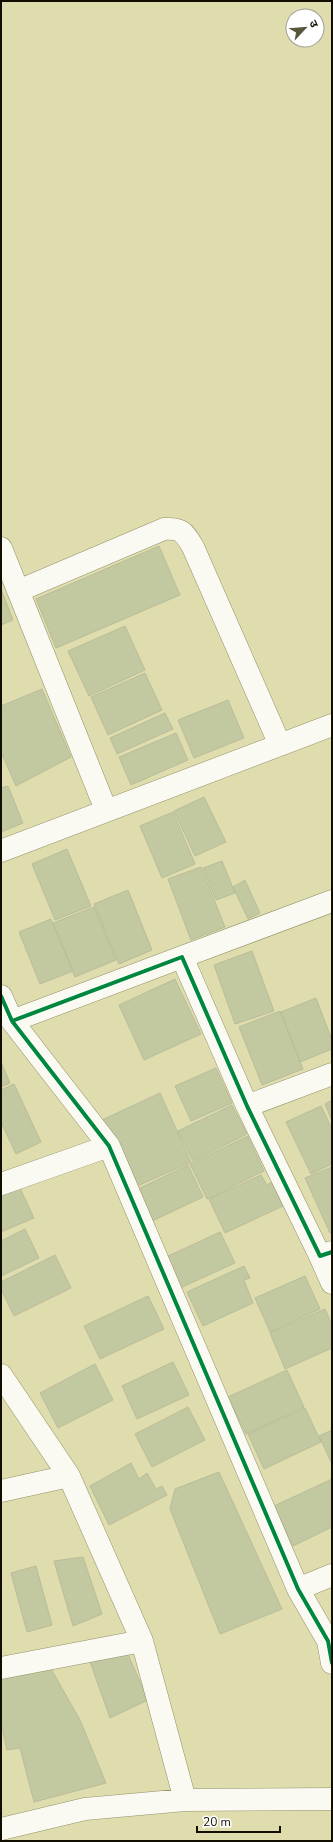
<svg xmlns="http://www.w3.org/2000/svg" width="333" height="1842" viewBox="0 0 333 1842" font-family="'Nunito Sans','Noto Sans Devanagari',sans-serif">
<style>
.building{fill:#c2c89f;stroke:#b9bd99}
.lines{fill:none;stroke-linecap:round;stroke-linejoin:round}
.minor-casing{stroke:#939169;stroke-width:23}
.minor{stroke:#fafaf3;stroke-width:22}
.cycleway-casing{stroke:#fff;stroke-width:6}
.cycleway{stroke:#00873e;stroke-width:4}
</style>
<rect width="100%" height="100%" fill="#dfdcad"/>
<path class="building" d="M 159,546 L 180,595 L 56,648 L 36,599 Z
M 1,589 L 13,620 L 1,625 Z
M 125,626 L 145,670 L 89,696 L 68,651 Z
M 145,673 L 162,710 L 108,735 L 91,697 Z
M 42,689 L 71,757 L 16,786 L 1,752 L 1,706 Z
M 228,700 L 244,738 L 194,758 L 178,720 Z
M 165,713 L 173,729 L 117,754 L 110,738 Z
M 176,733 L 188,760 L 131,785 L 119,757 Z
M 8,786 L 23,823 L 1,832 L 1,788 Z
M 204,797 L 226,842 L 195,856 L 174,811 Z
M 173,812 L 195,864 L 162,878 L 140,826 Z
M 67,849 L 91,906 L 55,920 L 32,864 Z
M 222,861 L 235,893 L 216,900 L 203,868 Z
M 201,867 L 225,927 L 191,940 L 168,879 Z
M 245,880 L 260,913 L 248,919 L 233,887 Z
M 128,890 L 152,950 L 119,964 L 94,904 Z
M 94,907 L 116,960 L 75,977 L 53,923 Z
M 51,919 L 73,971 L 40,984 L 19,932 Z
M 252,951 L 274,1011 L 235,1024 L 214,965 Z
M 175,979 L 201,1034 L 144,1060 L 119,1005 Z
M 316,998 L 332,1040 L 332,1049 L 300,1062 L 281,1012 Z
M 280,1011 L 303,1069 L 262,1085 L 239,1027 Z
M 1,1062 L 10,1083 L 1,1087 Z
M 216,1068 L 232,1103 L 191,1121 L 175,1086 Z
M 14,1084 L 41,1142 L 16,1154 L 1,1122 L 1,1090 Z
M 160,1093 L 191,1162 L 133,1188 L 102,1120 Z
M 332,1100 L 332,1121 L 325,1104 Z
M 232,1105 L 247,1134 L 193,1161 L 178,1131 Z
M 321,1106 L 332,1129 L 332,1164 L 311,1174 L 286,1122 Z
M 248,1136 L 264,1171 L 207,1199 L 190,1164 Z
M 188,1165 L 203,1197 L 148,1223 L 134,1191 Z
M 332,1167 L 332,1232 L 330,1233 L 305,1178 Z
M 261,1175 L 267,1185 L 272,1182 L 283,1206 L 225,1233 L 209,1199 Z
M 20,1188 L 34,1218 L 1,1232 L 1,1196 Z
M 25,1229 L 39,1258 L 1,1276 L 1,1241 Z
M 220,1232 L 235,1263 L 178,1289 L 164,1258 Z
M 55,1255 L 71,1288 L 14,1316 L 1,1289 L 1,1282 Z
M 244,1266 L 250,1278 L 244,1280 L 253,1303 L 203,1326 L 187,1292 Z
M 305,1276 L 320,1309 L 270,1332 L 255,1298 Z
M 148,1296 L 164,1329 L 100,1359 L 84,1326 Z
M 325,1309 L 332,1325 L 332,1348 L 285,1369 L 270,1333 Z
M 173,1362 L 189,1395 L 137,1419 L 122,1386 Z
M 95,1364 L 113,1400 L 58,1428 L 40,1393 Z
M 287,1370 L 304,1407 L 246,1434 L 228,1397 Z
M 188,1407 L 205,1440 L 152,1467 L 135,1434 Z
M 305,1408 L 321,1442 L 264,1469 L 248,1434 Z
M 332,1430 L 332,1464 L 319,1436 Z
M 131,1463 L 139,1479 L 147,1473 L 156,1489 L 162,1486 L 167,1495 L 109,1525 L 90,1486 Z
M 219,1472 L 282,1609 L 220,1634 L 170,1509 L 175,1489 Z
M 332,1479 L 332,1527 L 293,1546 L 274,1506 Z
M 83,1557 L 102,1614 L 73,1626 L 54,1561 Z
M 36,1566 L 52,1625 L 27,1632 L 11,1573 Z
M 127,1652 L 148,1700 L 110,1718 L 89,1659 Z
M 50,1667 L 80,1720 L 106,1783 L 34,1802 L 20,1748 L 7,1750 L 1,1723 L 1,1676 Z"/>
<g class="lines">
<defs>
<path id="minor" d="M 1,548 L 106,810
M 18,591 L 164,529 C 182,528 184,532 193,547 L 280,745
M 1,851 L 332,725
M 182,957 L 332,901
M 1,996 L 12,1021 L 109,1146 L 298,1589 L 328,1641 L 332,1663
M 12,1021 L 182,957 L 247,1106 L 320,1256 L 332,1252
M 247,1106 L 332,1074
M 1,1184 L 109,1146
M 320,1256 L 332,1283
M 1,1375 L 69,1476 L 1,1491
M 69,1476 L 142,1641 L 185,1800
M 298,1589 L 332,1575
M 1,1668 L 142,1641
M 1,1829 L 85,1809 L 185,1800 L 332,1799"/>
</defs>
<use href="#minor" class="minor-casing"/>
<use href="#minor" class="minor"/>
<defs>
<path id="cycleway" d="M 1,996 L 12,1021 L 109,1146 L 298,1589 L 328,1641 L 332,1663
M 12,1021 L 182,957 L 247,1106 L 320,1256 L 332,1252"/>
</defs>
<use href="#cycleway" class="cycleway-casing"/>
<use href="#cycleway" class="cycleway"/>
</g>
<rect width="333" height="1842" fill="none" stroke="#110e00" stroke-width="4"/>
<g transform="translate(305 28) rotate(64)"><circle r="19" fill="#ffffff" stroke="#a09f99"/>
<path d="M0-3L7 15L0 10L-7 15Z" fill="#59563d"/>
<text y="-6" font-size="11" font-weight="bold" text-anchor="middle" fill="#110e00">उ</text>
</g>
<path d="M197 1826v6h83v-6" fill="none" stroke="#110e00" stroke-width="2"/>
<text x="203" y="1826" font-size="12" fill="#110e00" stroke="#ffffff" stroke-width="3" paint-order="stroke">20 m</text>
</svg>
